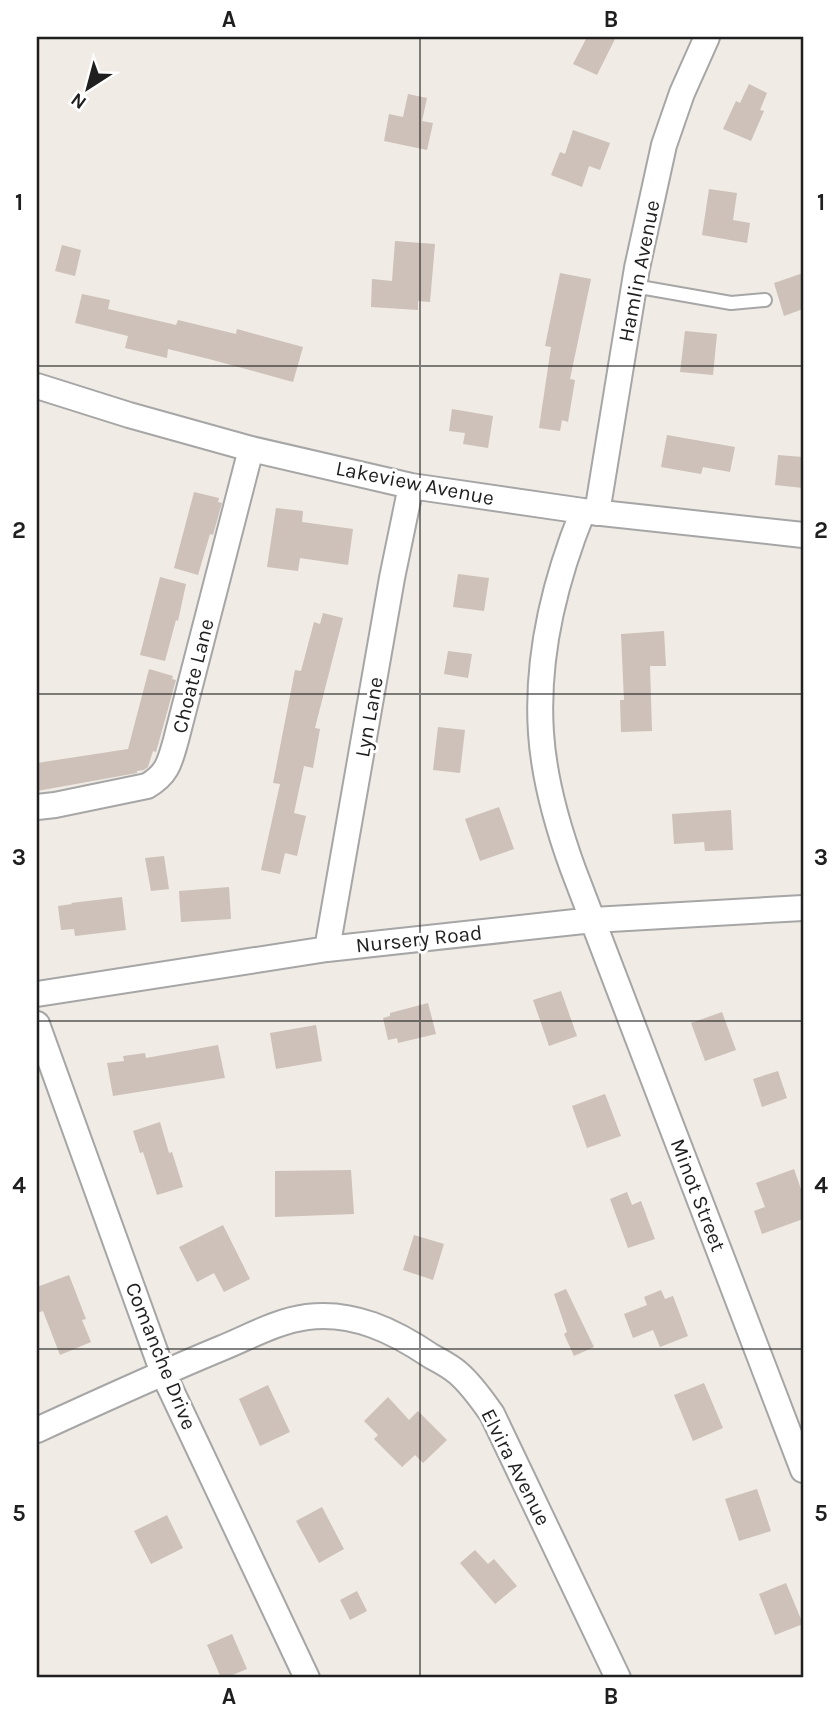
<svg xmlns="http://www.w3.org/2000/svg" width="840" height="1715" viewBox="0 0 840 1715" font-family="Karla,sans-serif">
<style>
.building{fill:#cdc1b9}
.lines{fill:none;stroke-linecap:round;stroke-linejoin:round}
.service-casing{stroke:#a6a6a6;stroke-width:16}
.minor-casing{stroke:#a6a6a6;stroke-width:28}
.service{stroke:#fff;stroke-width:12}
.minor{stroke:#fff;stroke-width:24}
.grid{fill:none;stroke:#1f1f1f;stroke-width:2;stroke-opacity:0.55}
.labels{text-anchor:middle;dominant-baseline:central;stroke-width:6;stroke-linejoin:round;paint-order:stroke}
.street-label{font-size:21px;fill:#1f1f1f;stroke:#fff}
.neatline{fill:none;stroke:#1f1f1f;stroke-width:2.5}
.grid-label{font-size:23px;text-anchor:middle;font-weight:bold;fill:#1f1f1f}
</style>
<rect width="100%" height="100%" fill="#f0ebe4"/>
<path class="building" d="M 587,37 L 616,37 L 597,75 L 573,64 Z
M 749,84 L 767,93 L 760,110 L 764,111 L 751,141 L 723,129 L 736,101 L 740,103 Z
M 408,94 L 427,98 L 422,121 L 433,123 L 427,150 L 384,141 L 389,114 L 403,117 Z
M 573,130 L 610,143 L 600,170 L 589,166 L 582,187 L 551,175 L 560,152 L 565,154 Z
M 709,189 L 737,193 L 733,220 L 750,223 L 747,243 L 702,235 Z
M 395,241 L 435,244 L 430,302 L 418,301 L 418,310 L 371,307 L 372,279 L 392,281 Z
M 62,245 L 81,250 L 75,276 L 55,271 Z
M 560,273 L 591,279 L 570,379 L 575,380 L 568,422 L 562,420 L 560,431 L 539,428 L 551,347 L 545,346 Z
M 803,273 L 803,309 L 784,316 L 774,283 Z
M 82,294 L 110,300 L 108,309 L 176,325 L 178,320 L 236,334 L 237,329 L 303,347 L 293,382 L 209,359 L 168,349 L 167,358 L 125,348 L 128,336 L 75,323 Z
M 685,331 L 717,334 L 713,375 L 680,372 Z
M 452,409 L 493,416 L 488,448 L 463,444 L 465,433 L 449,431 Z
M 667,435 L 735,447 L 730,472 L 703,467 L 701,474 L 661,467 Z
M 778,455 L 803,457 L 803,488 L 775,485 Z
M 194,492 L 219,498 L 218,502 L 222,503 L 213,535 L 210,534 L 198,575 L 174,568 Z
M 276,508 L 303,511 L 302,522 L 353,529 L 348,565 L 300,558 L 298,571 L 267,567 Z
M 458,574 L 489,578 L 484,611 L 453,607 Z
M 160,577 L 186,584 L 178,621 L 176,620 L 165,661 L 140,655 Z
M 323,613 L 343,618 L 315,728 L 320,729 L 313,768 L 304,766 L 294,813 L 306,816 L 297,856 L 285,853 L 280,874 L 261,870 L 280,784 L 273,783 L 295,670 L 301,671 L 314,622 L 320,624 Z
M 664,631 L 666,666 L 650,666 L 652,731 L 621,732 L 620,700 L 624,700 L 621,634 Z
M 448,651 L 472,654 L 468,678 L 444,674 Z
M 149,669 L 173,676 L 172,679 L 176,680 L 156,752 L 153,751 L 148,767 L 144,770 L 137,771 L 137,773 L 37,791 L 37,763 L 128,749 Z
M 438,727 L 465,730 L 460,773 L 433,770 Z
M 499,807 L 514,849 L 480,861 L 465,819 Z
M 731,810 L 733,850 L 705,851 L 704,842 L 674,844 L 672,814 Z
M 164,856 L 169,889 L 151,891 L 145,858 Z
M 229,887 L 231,919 L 181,922 L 179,891 Z
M 122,897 L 126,930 L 75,936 L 74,929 L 61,930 L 58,906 L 72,904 L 71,903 Z
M 561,991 L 577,1036 L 549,1046 L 533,1000 Z
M 428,1003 L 436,1034 L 398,1043 L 397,1038 L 388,1040 L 383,1018 L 390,1016 L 390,1013 Z
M 722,1012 L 736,1050 L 705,1061 L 691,1023 Z
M 316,1025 L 322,1061 L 276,1069 L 270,1033 Z
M 218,1045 L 225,1078 L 113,1096 L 107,1063 L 124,1061 L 123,1056 L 145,1053 L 146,1058 Z
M 778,1071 L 787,1098 L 762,1107 L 753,1079 Z
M 605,1094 L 621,1136 L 587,1148 L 572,1106 Z
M 160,1122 L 169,1153 L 172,1152 L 183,1187 L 157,1195 L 143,1152 L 140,1153 L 133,1131 Z
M 794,1169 L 803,1195 L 803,1219 L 762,1234 L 754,1211 L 765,1207 L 756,1183 Z
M 351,1170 L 354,1214 L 275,1217 L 275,1171 Z
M 627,1192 L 632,1205 L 641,1201 L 655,1239 L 628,1248 L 610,1199 Z
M 223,1225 L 250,1279 L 224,1292 L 214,1273 L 197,1282 L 179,1247 Z
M 414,1235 L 444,1244 L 433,1280 L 403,1270 Z
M 69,1275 L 86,1319 L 82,1320 L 91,1342 L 60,1355 L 43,1311 L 37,1313 L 37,1287 Z
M 566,1289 L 594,1347 L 574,1356 L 564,1334 L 567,1332 L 554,1294 Z
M 661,1290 L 665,1299 L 673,1296 L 688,1336 L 660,1347 L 653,1330 L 633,1338 L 624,1314 L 647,1305 L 644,1297 Z
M 704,1383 L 723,1428 L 693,1441 L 674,1395 Z
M 268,1385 L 290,1432 L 260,1446 L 239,1399 Z
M 388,1397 L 409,1420 L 418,1411 L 447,1440 L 423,1463 L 415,1455 L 402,1467 L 374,1439 L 378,1435 L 364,1421 Z
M 757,1489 L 771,1531 L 739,1541 L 725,1499 Z
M 322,1507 L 344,1549 L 319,1563 L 296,1521 Z
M 167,1515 L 183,1548 L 151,1564 L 134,1531 Z
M 475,1550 L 488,1564 L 494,1559 L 517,1586 L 495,1604 L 460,1563 Z
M 786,1583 L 803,1624 L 775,1635 L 759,1594 Z
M 357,1591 L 367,1611 L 350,1620 L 340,1600 Z
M 232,1634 L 247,1669 L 225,1678 L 221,1678 L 207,1645 Z"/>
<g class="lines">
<defs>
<path id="service" d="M 634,286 L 731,303 L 765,300"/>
<path id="minor" d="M 37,386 L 129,415 L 251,449 L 411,486 L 583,511 L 803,535
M 583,511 C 555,580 536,658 541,733 C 544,779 557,825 573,869 L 803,1470
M 597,513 L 637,268 L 664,145 L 682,93 L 707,37
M 37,807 L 55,805 L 147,786 C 168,774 170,761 176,740 L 251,449
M 327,949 L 392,578 L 411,486
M 37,994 L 327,949 L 593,920 L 803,908
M 37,1024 L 163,1373 L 307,1678
M 37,1430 C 98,1402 159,1374 222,1348 C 249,1337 277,1321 307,1317 C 353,1311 394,1331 431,1356 C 440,1361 450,1366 458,1373 C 472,1385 482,1400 492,1414 L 618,1678"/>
</defs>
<use href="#service" class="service-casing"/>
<use href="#minor" class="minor-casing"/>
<use href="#service" class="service"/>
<use href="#minor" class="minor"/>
</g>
<path class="grid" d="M 420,37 L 420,1678M 37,366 L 803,366M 37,694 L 803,694M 37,1021 L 803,1021M 37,1349 L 803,1349"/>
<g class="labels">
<g class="street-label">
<text transform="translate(639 271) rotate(-79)">Hamlin Avenue</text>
<text transform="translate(415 483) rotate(11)">Lakeview Avenue</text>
<text transform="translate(193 676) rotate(-76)">Choate Lane</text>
<text transform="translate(369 717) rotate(-80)">Lyn Lane</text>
<text transform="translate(419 939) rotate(-6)">Nursery Road</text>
<text transform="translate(698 1195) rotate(69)">Minot Street</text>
<text transform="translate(161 1356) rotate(68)">Comanche Drive</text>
<text transform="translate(516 1467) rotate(63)">Elvira Avenue</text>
</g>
</g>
<rect width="840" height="1715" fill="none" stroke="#ffffff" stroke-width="77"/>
<g transform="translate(88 88) rotate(216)" stroke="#ffffff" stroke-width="5" paint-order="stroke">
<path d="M0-5L12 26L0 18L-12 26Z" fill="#1f1f1f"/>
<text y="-10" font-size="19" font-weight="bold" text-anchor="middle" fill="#1f1f1f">N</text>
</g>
<rect x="38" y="38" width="764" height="1638" class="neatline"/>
<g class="grid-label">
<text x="229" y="27">A</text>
<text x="611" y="27">B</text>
<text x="19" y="210">1</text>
<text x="821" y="210">1</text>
<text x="19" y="538">2</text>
<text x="821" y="538">2</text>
<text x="19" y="865">3</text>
<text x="821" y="865">3</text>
<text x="19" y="1193">4</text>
<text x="821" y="1193">4</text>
<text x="19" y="1521">5</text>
<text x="821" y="1521">5</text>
<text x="229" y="1704">A</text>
<text x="611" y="1704">B</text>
</g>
</svg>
